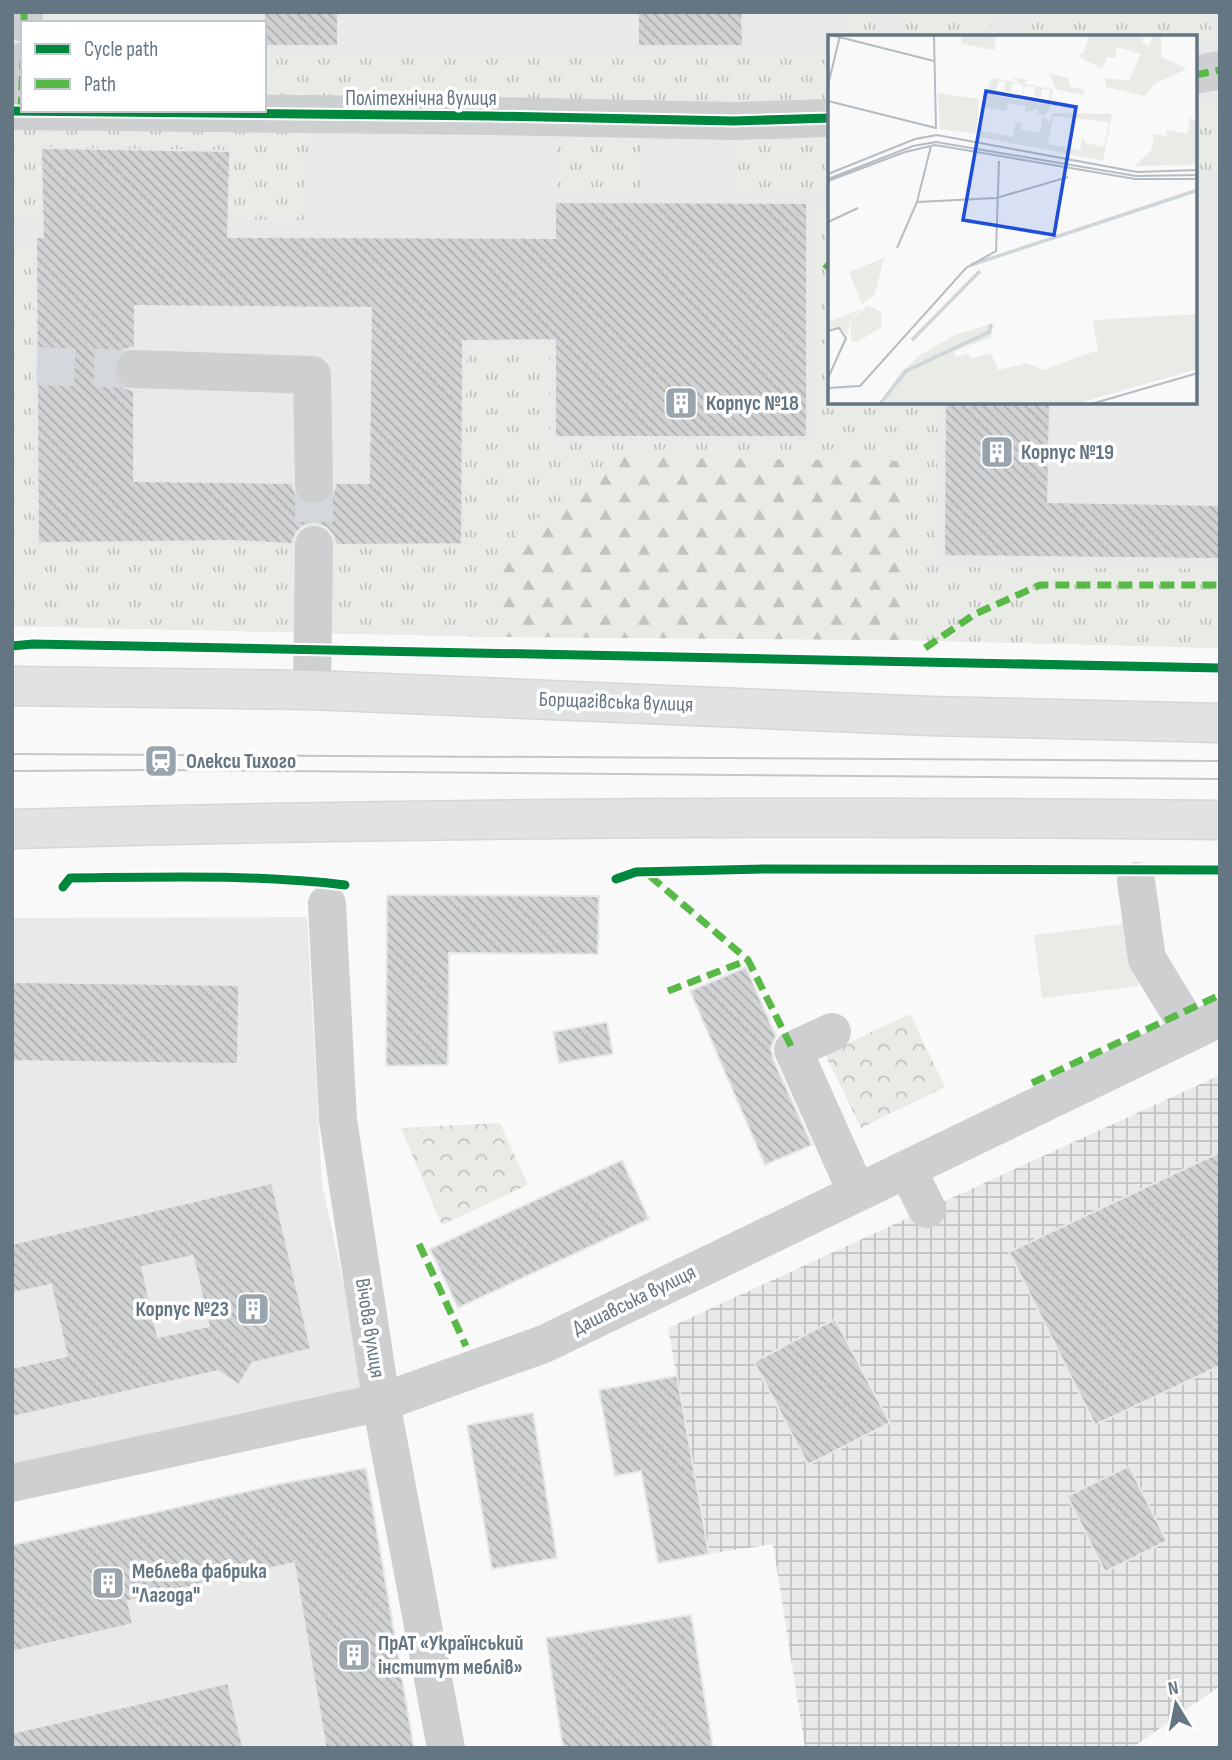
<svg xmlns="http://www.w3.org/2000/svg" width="1232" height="1760" viewBox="0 0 1232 1760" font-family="'Sofia Sans Condensed',sans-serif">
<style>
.built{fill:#e8e9e9;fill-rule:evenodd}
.industrial{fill:url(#industrial-grid)}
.grass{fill:url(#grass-tufts)}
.forest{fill:url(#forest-firs)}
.park{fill:url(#park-crowns)}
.pitch{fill:#e8ebe6}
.building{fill:url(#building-back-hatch);stroke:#e8e8e8;stroke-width:2;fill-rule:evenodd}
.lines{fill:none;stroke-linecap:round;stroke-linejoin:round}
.minor-tunnel{stroke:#d4d8dc;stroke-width:38;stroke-dasharray:38 19;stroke-linecap:butt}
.major-casing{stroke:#d5d6d7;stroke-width:41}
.minor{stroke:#cecfd0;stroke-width:38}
.major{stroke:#e1e2e2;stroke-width:38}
.tram{stroke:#c3c5c6;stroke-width:2}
.quiet{stroke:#58b947;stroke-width:7;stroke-dasharray:14 7;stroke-linecap:butt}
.cycleway-casing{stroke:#fff;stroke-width:13}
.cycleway{stroke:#00873e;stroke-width:9}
.labels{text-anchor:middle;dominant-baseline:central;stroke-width:7;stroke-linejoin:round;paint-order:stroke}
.street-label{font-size:21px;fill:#657683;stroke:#fff}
.poi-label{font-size:21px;font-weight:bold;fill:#657683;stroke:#fff;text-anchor:start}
.inset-river{fill:none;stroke:#ced6d9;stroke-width:3.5}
.inset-road{fill:none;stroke:#b5bdc3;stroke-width:2}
.view{fill:#1d4ed8;fill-opacity:0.15;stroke:#1d4ed8;stroke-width:3.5}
.inset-edge{fill:none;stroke:#657683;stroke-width:3.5}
</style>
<defs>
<pattern id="industrial-grid" width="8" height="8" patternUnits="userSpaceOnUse" patternTransform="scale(1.75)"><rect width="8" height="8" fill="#e8e9e9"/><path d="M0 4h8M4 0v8" fill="none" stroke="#c0c1c2"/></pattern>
<pattern id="grass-tufts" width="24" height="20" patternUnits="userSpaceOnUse" patternTransform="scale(1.75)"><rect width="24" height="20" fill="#e8ebe6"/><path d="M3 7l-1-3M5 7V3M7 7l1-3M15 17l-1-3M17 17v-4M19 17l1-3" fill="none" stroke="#c0c3c0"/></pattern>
<pattern id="forest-firs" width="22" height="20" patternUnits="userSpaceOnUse" patternTransform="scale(1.75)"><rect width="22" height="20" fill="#e8ebe6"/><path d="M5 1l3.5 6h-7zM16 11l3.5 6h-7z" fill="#c0c3c0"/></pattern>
<pattern id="park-crowns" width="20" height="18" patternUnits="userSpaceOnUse" patternTransform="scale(1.75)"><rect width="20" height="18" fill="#e8ebe6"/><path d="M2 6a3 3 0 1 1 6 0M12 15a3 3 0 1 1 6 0" fill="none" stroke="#c0c3c0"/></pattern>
<pattern id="building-back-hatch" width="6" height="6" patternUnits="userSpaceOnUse" patternTransform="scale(1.75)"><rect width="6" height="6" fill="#d0d2d3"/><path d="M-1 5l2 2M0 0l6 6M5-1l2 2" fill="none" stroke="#acafb1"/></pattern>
</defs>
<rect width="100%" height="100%" fill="#f9f9f9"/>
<path class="built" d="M 12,12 L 1220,12 L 1220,648 L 903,640 L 500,637 L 12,626 ZM 23,23 L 264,23 L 264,110 L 23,110 ZM 830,37 L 1195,37 L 1195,402 L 830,402 Z
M 307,917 L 322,1184 L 368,1396 L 12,1476 L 12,918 Z
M 366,1468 L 414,1748 L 12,1748 L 12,1545 L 280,1484 Z"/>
<path class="industrial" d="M 1220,1075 L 1220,1686 L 1132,1748 L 805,1748 L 773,1544 L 709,1554 L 668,1328 Z"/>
<path class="grass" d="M 24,12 L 128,12 L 128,23 L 24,23 Z
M 849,12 L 875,12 L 876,37 L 849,37 Z
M 901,12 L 1004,12 L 979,37 L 900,37 Z
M 1046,12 L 1200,12 L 1220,40 L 1195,45 L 1195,37 L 1017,37 Z
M 264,54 L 829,54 L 827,189 L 734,189 L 734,122 L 642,119 L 642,190 L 557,191 L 557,118 L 310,116 L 304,220 L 12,219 L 12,111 L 264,110 Z
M 1220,104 L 1220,171 L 1195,172 L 1195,108 Z
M 829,205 L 830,402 L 938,403 L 936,567 L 1220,569 L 1220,648 L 903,640 L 904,461 L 504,543 L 500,637 L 12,626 L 12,248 L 33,248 L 34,546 L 464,546 L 467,346 L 550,345 L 550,442 L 813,441 L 813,206 Z"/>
<path class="forest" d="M 619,457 L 904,461 L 903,640 L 500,637 L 504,543 Z"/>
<path class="park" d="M 910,1014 L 945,1087 L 861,1128 L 825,1054 Z
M 500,1123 L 528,1185 L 442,1225 L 401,1128 Z"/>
<path class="pitch" d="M 1130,923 L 1139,986 L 1042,998 L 1034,935 Z"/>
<path class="building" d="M 264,12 L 338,12 L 338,46 L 264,46 Z
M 638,12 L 742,12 L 743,46 L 638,46 Z
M 41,148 L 230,151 L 228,237 L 555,238 L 555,202 L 807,203 L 807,437 L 555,437 L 555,340 L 463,341 L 462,544 L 336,545 L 333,535 L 326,527 L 314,523 L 303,526 L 296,533 L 292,544 L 235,541 L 38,543 L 36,237 L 43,237 ZM 135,306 L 371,308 L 369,483 L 336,483 L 333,494 L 326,502 L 314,506 L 303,503 L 296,496 L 292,483 L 134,481 L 134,391 L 123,387 L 115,379 L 113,369 L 117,357 L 124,350 L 135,347 Z
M 945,402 L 1050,402 L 1048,502 L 1220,505 L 1220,559 L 944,556 Z
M 387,895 L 599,896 L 598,954 L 449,953 L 448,1065 L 386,1066 Z
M 746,967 L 776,1036 L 771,1047 L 773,1059 L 812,1145 L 765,1165 L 690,991 Z
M 12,982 L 239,985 L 238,1064 L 12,1061 Z
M 607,1022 L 613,1054 L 559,1063 L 553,1032 Z
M 1220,1152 L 1220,1366 L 1095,1425 L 1009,1252 Z
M 622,1160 L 649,1219 L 458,1308 L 430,1249 Z
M 272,1183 L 311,1349 L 252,1363 L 239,1385 L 218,1371 L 12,1417 L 12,1368 L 67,1356 L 51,1285 L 12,1293 L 12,1244 ZM 193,1256 L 209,1326 L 158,1337 L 142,1267 Z
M 835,1319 L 890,1423 L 808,1465 L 754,1362 Z
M 677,1376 L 709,1554 L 658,1563 L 641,1471 L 615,1476 L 599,1390 Z
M 533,1413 L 557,1558 L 492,1569 L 467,1425 Z
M 1129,1466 L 1167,1541 L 1105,1572 L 1067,1496 Z
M 366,1468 L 414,1748 L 326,1748 L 294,1563 L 128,1601 L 133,1624 L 12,1652 L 12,1545 L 280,1484 Z
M 691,1615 L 713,1748 L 563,1748 L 546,1638 Z
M 228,1683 L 243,1748 L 12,1748 L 12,1733 Z"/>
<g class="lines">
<path class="minor-tunnel" d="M 37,366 L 135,369
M 314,484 L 314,545"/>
<defs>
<path id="major" d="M 12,686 L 312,690 L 931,716 L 1220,723
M 12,829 C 415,818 817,815 1220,820"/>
</defs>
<use href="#major" class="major-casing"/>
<path class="minor" d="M 24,23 L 24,12
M 1195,75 L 1220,70
M 12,111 L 490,116 L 734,121 L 830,118
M 21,111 L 23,61
M 135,369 L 312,375 L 314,484
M 312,690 L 314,545
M 1136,881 L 1147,959 L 1191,1031
M 327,904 L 338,1120 L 383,1413 L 446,1748
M 832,1032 L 793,1050 L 857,1193
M 907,1169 L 927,1209
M 12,1483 L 382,1402 L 544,1344 L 1220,1018"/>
<use href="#major" class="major"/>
<path class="tram" d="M 12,754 L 1220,761
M 12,771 L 154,770 L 1220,779"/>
<path class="quiet" d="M 24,23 L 24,12
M 1195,75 L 1220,70
M 21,111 L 23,61
M 825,269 L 830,263
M 925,648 L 975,614 L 1040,585 L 1220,585
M 650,876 L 748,960
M 668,991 L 748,960 L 793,1050
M 1032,1083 L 1220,995
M 419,1244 L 466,1346"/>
<defs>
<path id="cycleway" d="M 12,111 L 490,116 L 734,121 L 830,118
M 12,646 L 33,644 L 1220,668
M 616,879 L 636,872 L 764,869 L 1220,870
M 63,887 L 70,878 C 162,877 253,874 345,885"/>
</defs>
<use href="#cycleway" class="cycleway-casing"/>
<use href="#cycleway" class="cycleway"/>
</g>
<defs>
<symbol id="building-square" viewBox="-11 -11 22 22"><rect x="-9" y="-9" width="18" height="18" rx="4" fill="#99a4ac" stroke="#fff"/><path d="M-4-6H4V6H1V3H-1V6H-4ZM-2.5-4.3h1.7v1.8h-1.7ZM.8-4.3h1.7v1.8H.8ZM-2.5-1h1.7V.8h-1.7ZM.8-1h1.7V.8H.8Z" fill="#fff"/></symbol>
<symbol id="station-square" viewBox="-11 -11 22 22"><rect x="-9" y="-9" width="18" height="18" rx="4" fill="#99a4ac" stroke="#fff"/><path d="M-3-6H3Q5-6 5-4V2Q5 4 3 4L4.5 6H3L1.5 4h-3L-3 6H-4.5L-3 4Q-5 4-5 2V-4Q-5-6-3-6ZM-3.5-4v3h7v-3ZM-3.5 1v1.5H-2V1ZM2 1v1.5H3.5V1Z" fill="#fff"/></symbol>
</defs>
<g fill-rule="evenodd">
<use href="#building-square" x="662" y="384" width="38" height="38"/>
<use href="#building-square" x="978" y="433" width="38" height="38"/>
<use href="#station-square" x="142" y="742" width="38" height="38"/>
<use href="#building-square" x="234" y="1290" width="38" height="38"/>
<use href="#building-square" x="89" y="1564" width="38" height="38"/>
<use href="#building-square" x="335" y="1636" width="38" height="38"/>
</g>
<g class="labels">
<g class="street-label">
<text x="421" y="98">Політехнічна вулиця</text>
<text transform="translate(616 702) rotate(2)">Борщагівська вулиця</text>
<text transform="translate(634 1300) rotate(-26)">Дашавська вулиця</text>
<text transform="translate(370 1328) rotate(81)">Вічова вулиця</text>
</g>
<g class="poi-label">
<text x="706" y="403">Корпус №18</text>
<text x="1021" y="452">Корпус №19</text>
<text x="186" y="761">Олекси Тихого</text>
<text x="229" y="1309" text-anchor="end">Корпус №23</text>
<text x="132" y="1571">Меблева фабрика<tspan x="132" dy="24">"Лагода"</tspan></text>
<text x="378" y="1643">ПрАТ «Український<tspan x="378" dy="24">інститут меблів»</tspan></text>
</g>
</g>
<g transform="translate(828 35)">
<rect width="369" height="369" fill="#f9f9f9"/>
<path d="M 221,38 L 240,43 L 242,52 L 256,54 L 255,60 L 228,54 ZM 163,43 L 195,49 L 183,43 L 198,44 L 197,49 L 225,54 L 221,75 L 216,80 L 210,79 L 210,74 L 197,77 L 197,71 L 180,68 L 178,76 L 154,72 ZM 170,46 L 178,47 L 176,56 L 183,57 L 184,48 L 195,50 L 195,62 L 197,51 L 207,52 L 206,61 L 213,62 L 214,54 L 222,55 L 220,70 L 167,61 ZM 155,74 L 154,96 L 185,102 L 188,87 L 194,88 L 193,95 L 212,98 L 215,81 L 222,88 L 224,78 L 284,79 L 275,126 L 216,114 L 218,101 L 188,102 L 187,109 L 150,101 ZM 225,81 L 281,87 L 276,112 L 257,108 L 255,101 L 252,115 L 220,109 ZM 56,223 L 47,259 L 34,269 L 21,237 Z" fill="#e8ebe6" fill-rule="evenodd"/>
<path d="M 198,97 L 219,101 L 216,114 L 187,109 L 188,102 ZM 40,270 L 53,277 L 53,292 L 30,307 L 23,306 L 23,286 Z" fill="#e8ebe6"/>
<path d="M 261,0 L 316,0 L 314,7 L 321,12 L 324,0 L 333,0 L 333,22 L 359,34 L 326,49 L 316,61 L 278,52 L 277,43 L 301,46 L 313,19 L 289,12 L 287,23 L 279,22 L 274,34 L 250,21 L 256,17 ZM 110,58 L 151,64 L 148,99 L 112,94 ZM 362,83 L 368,85 L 369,130 L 306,131 L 323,116 L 326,99 L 338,101 L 339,95 L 359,99 ZM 33,274 L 23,286 L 19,300 L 11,292 L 0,295 L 0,287 ZM 369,279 L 369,334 L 248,369 L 51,369 L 74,336 L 92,320 L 127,300 L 160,290 L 166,289 L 163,302 L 126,316 L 128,322 L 140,319 L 143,324 L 163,318 L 170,335 L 199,328 L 215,335 L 270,315 L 265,285 Z" fill="#e8ebe6"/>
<path d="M 133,0 L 169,0 L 166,15 L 134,9 Z" fill="#e8ebe6"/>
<path class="inset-river" d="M 143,230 L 370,155M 84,305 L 152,236M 52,369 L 78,336 L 161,297 L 163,289"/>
<path class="inset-road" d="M 3,0 L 106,26M 106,0 L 108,94M 0,50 L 12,1M 0,66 L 108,93M 0,139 L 87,104 L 109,100 L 309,137 L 370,135M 0,144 L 85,111 L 108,107 L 308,141 L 370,140M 0,146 L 77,117 L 107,110 L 307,144 L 370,144M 89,167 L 168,163 L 240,142M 0,187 L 30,173M 69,213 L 89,167 L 103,111M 0,296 L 11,293 L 18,303 L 0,343M 0,353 L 32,351 L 138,233 L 168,216 L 171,126M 263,369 L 370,338"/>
<path class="view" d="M 158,56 L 248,72 L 226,200 L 135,185 Z"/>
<rect width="369" height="369" class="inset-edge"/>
</g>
<rect width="1232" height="1760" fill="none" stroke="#657683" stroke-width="28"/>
<rect x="21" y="21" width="245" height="91" fill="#ffffff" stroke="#c1c8cd" stroke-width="2"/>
<rect x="35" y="44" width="35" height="10" fill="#00873e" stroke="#c1c8cd" stroke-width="2"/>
<text x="84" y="56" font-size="21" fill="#657683">Cycle path</text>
<rect x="35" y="79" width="35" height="10" fill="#58b947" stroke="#c1c8cd" stroke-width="2"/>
<text x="84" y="91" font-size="21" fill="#657683">Path</text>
<g transform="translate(1176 1704) rotate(350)" stroke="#ffffff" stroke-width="5" paint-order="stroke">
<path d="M0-5L12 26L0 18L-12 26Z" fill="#657683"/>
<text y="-10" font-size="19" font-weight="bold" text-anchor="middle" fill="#657683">N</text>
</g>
</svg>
